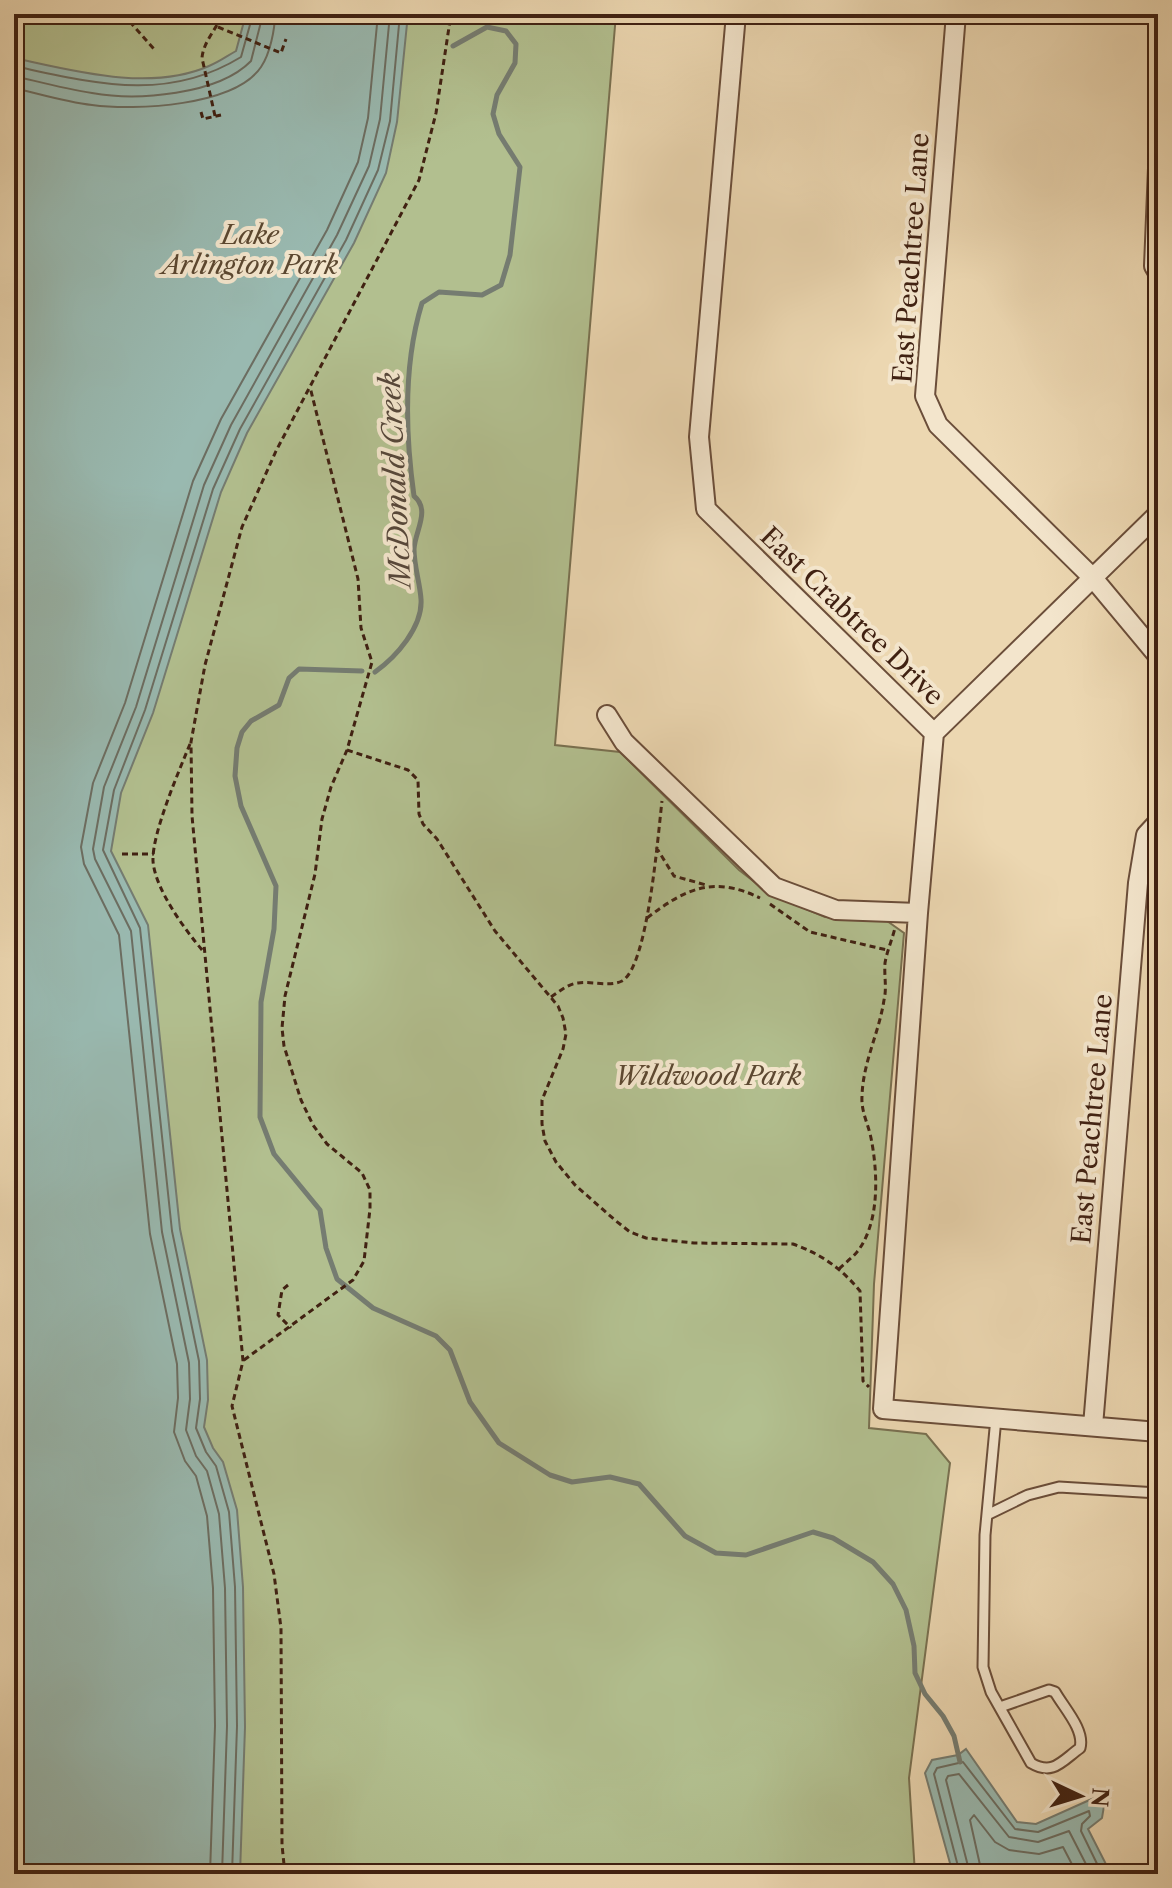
<svg xmlns="http://www.w3.org/2000/svg" width="1172" height="1888" viewBox="0 0 1172 1888" font-family="'Libre Caslon Text',serif">
<style>
.green{fill:#b2bf8f;stroke:#797050;stroke-width:2}
.water{fill:#99b9b0;stroke:#757c71;stroke-width:2}
.lines{fill:none;stroke-linecap:round;stroke-linejoin:round}
.shore{stroke:#6c6d61;stroke-width:2}
.stream{stroke:#757c71;stroke-width:5}
.service-casing{stroke:#6b4e3a;stroke-width:13}
.minor-casing{stroke:#6b4e3a;stroke-width:22}
.path{stroke:#402112;stroke-width:3;stroke-dasharray:6 4;stroke-linecap:butt}
.service{stroke:#f3e5cc;stroke-width:9}
.minor{stroke:#f3e5cc;stroke-width:18}
.labels{text-anchor:middle;dominant-baseline:central;stroke-width:8;stroke-linejoin:round;paint-order:stroke}
.park-label{font-size:26px;font-style:italic;fill:#5c4831;stroke:#f3e5cc}
.street-label{font-size:26px;fill:#402112;stroke:#f3e5cc}
.water-label{font-size:28px;font-style:italic;fill:#56473a;stroke:#f3e5cc}
</style>
<rect width="100%" height="100%" fill="#ecd7b1"/>
<filter id="stains"><feTurbulence type="fractalNoise" baseFrequency=".0025" numOctaves="4"/><feColorMatrix values="0 0 0 0 .2 0 0 0 0 .09 0 0 0 0 .02 0 0 0 .5 -.17"/></filter>
<radialGradient id="worn" r=".72"><stop offset=".6" stop-color="#630" stop-opacity="0"/><stop offset="1" stop-color="#630" stop-opacity=".3"/></radialGradient>
<path class="green" d="M 14,14 L 616,14 L 555,745 L 620,752 L 739,870 L 770,894 L 825,917 L 887,921 L 904,933 L 874,1284 L 869,1428 L 926,1434 L 950,1463 L 909,1778 L 915,1874 L 14,1874 Z"/>
<path class="water" d="M 246,14 L 408,14 L 397,122 L 386,173 L 354,243 L 247,433 L 221,492 L 153,713 L 121,793 L 111,851 L 148,925 L 180,1229 L 207,1360 L 208,1400 L 204,1427 L 213,1448 L 223,1462 L 237,1510 L 243,1587 L 245,1727 L 240,1874 L 14,1874 L 14,58 C 74,71 150,92 209,66 C 219,62 227,56 236,51 Z
M 966,1749 L 1017,1822 L 1036,1824 L 1094,1798 L 1104,1806 L 1102,1818 L 1088,1829 L 1111,1874 L 953,1874 L 925,1773 L 932,1760 L 958,1755 Z"/>
<g class="lines">
<path class="shore" d="M 14,66 C 94,83 166,103 241,57 L 253,14
M 14,76 C 40,82 66,89 92,93 C 137,101 218,95 251,61 L 263,14
M 14,88 C 40,94 66,102 92,105 C 135,111 235,106 261,67 C 270,54 275,29 275,14
M 210,1874 L 215,1726 L 213,1588 L 207,1516 L 196,1476 L 185,1461 L 174,1432 L 178,1398 L 177,1364 L 150,1234 L 119,935 L 84,864 L 81,847 L 93,783 L 125,703 L 193,481 L 221,419 L 327,230 L 358,162 L 368,118 L 378,14
M 222,1874 L 227,1726 L 225,1588 L 219,1514 L 207,1471 L 196,1456 L 186,1430 L 190,1399 L 189,1363 L 162,1232 L 131,931 L 95,859 L 93,849 L 104,787 L 136,707 L 204,485 L 231,425 L 337,235 L 369,166 L 380,119 L 390,14
M 232,1874 L 237,1726 L 235,1587 L 229,1512 L 216,1466 L 206,1452 L 196,1428 L 200,1399 L 199,1361 L 172,1231 L 140,928 L 103,850 L 114,790 L 145,710 L 213,489 L 240,429 L 346,240 L 378,170 L 390,121 L 400,14
M 960,1874 L 934,1774 L 937,1768 L 963,1762 L 1015,1829 L 1038,1832 L 1089,1811 L 1090,1816 L 1082,1824 L 1081,1831 L 1102,1874
M 970,1874 L 946,1780 L 948,1776 L 959,1774 L 1009,1837 L 1038,1842 L 1069,1831 L 1091,1874
M 982,1874 L 970,1820 L 974,1815 L 995,1842 L 1009,1850 L 1039,1854 L 1063,1847 L 1077,1874"/>
<path class="stream" d="M 362,671 L 299,669 L 289,678 L 279,705 L 251,721 L 242,732 L 237,748 L 235,776 L 241,806 L 276,886 L 274,929 L 261,1002 L 260,1117 L 274,1154 L 320,1210 L 326,1248 L 337,1279 L 373,1308 L 436,1336 L 450,1350 L 470,1402 L 499,1443 L 550,1475 L 572,1482 L 610,1477 L 639,1484 L 685,1536 L 716,1553 L 746,1555 L 813,1532 L 833,1538 L 873,1562 L 893,1584 L 906,1610 L 914,1646 L 915,1673 L 925,1694 L 943,1716 L 954,1736 L 960,1762
M 375,672 C 396,657 423,627 421,599 C 420,583 414,566 414,549 C 415,531 431,510 414,496 C 405,432 403,365 422,303 L 439,292 L 482,295 L 501,285 L 510,255 L 520,167 L 499,134 L 493,114 L 497,95 L 515,63 L 516,44 L 506,31 L 487,27 L 453,46"/>
<defs>
<path id="service" d="M 996,1418 L 985,1535 L 983,1667 L 991,1692 L 1031,1763 C 1053,1776 1062,1761 1080,1748 C 1085,1730 1064,1708 1055,1692 L 1049,1690 L 1000,1707
M 987,1515 L 1028,1495 L 1059,1487 L 1158,1493"/>
<path id="minor" d="M 736,14 L 699,437 L 706,509 L 934,733 L 918,913 L 883,1409 L 1158,1432
M 956,14 L 925,396 L 938,425 L 1093,578 L 1158,656
M 1158,168 L 1154,266 L 1158,273
M 607,715 L 624,742 L 774,887 L 836,910 L 918,913
M 934,733 L 1158,514
M 1093,1426 L 1138,883 L 1146,835 L 1158,822"/>
</defs>
<use href="#service" class="service-casing"/>
<use href="#minor" class="minor-casing"/>
<path class="path" d="M 123,14 L 154,49
M 218,27 L 281,53 L 286,39
M 201,112 L 203,119 L 221,115
M 215,116 L 202,58 C 203,42 217,29 222,14
M 190,744 C 179,771 152,833 153,861 C 155,889 185,930 203,951
M 347,750 L 408,770 L 418,780 L 419,814 L 423,824 L 437,839 L 495,931 L 558,1006 L 563,1018 L 566,1034 L 563,1049 L 542,1100 L 542,1124 L 545,1141 L 556,1162 L 575,1185 L 616,1221 L 630,1232 L 646,1238 L 694,1243 L 793,1244 C 821,1254 841,1268 860,1291 L 863,1381 L 869,1387
M 656,847 L 674,876 L 706,885
M 122,854 L 154,854
M 770,904 L 810,932 L 887,950
M 647,918 C 685,889 713,875 760,898
M 551,997 C 560,991 568,984 578,983 C 592,981 609,987 622,981 C 648,967 658,834 662,801
M 839,1269 C 845,1263 852,1258 857,1252 C 880,1223 878,1173 871,1138 C 868,1123 861,1112 862,1096 C 863,1062 879,1033 884,1000 C 887,988 884,976 885,963 C 887,951 892,940 895,928
M 288,1285 L 282,1290 L 278,1315 L 291,1328
M 244,1360 L 353,1280 L 364,1261 L 370,1209 L 370,1190 L 362,1173 L 327,1144 L 313,1125 L 301,1100 L 284,1046 L 282,1028 L 285,996 L 315,874 L 322,819 L 331,787 L 347,750 L 372,662 L 361,628 L 358,579 L 310,387
M 285,1874 L 282,1845 L 281,1628 L 274,1574 L 232,1406 L 243,1361 L 192,816 L 191,742 L 205,665 L 242,527 L 276,451 L 419,180 L 436,113 L 451,14"/>
<use href="#service" class="service"/>
<use href="#minor" class="minor"/>
</g>
<g class="labels">
<g class="park-label">
<text x="250" y="235">Lake<tspan x="250" dy="30">Arlington Park</tspan></text>
<text x="708" y="1076">Wildwood Park</text>
</g>
<g class="street-label">
<text transform="translate(911 258) rotate(-86)">East Peachtree Lane</text>
<text transform="translate(852 616) rotate(44)">East Crabtree Drive</text>
<text transform="translate(1092 1119) rotate(-85)">East Peachtree Lane</text>
</g>
<g class="water-label">
<text transform="translate(395 480) rotate(-93)">McDonald Creek</text>
</g>
</g>
<rect width="1172" height="1888" fill="none" stroke="#ecd7b1" stroke-width="48"/>
<rect x="16" y="16" width="1140" height="1856" fill="none" stroke="#402112" stroke-width="4"/>
<rect x="24" y="24" width="1124" height="1840" fill="none" stroke="#402112" stroke-width="2"/>
<g transform="translate(1080 1796) rotate(94)" stroke="#f3e5cc" stroke-width="6" paint-order="stroke">
<path d="M0-6L14 30L0 20L-14 30Z" fill="#402112"/>
<text y="-12" font-size="22" font-weight="bold" text-anchor="middle" fill="#402112">N</text>
</g>
<rect width="100%" height="100%" filter="url(#stains)"/>
<rect width="100%" height="100%" fill="url(#worn)"/>
</svg>
